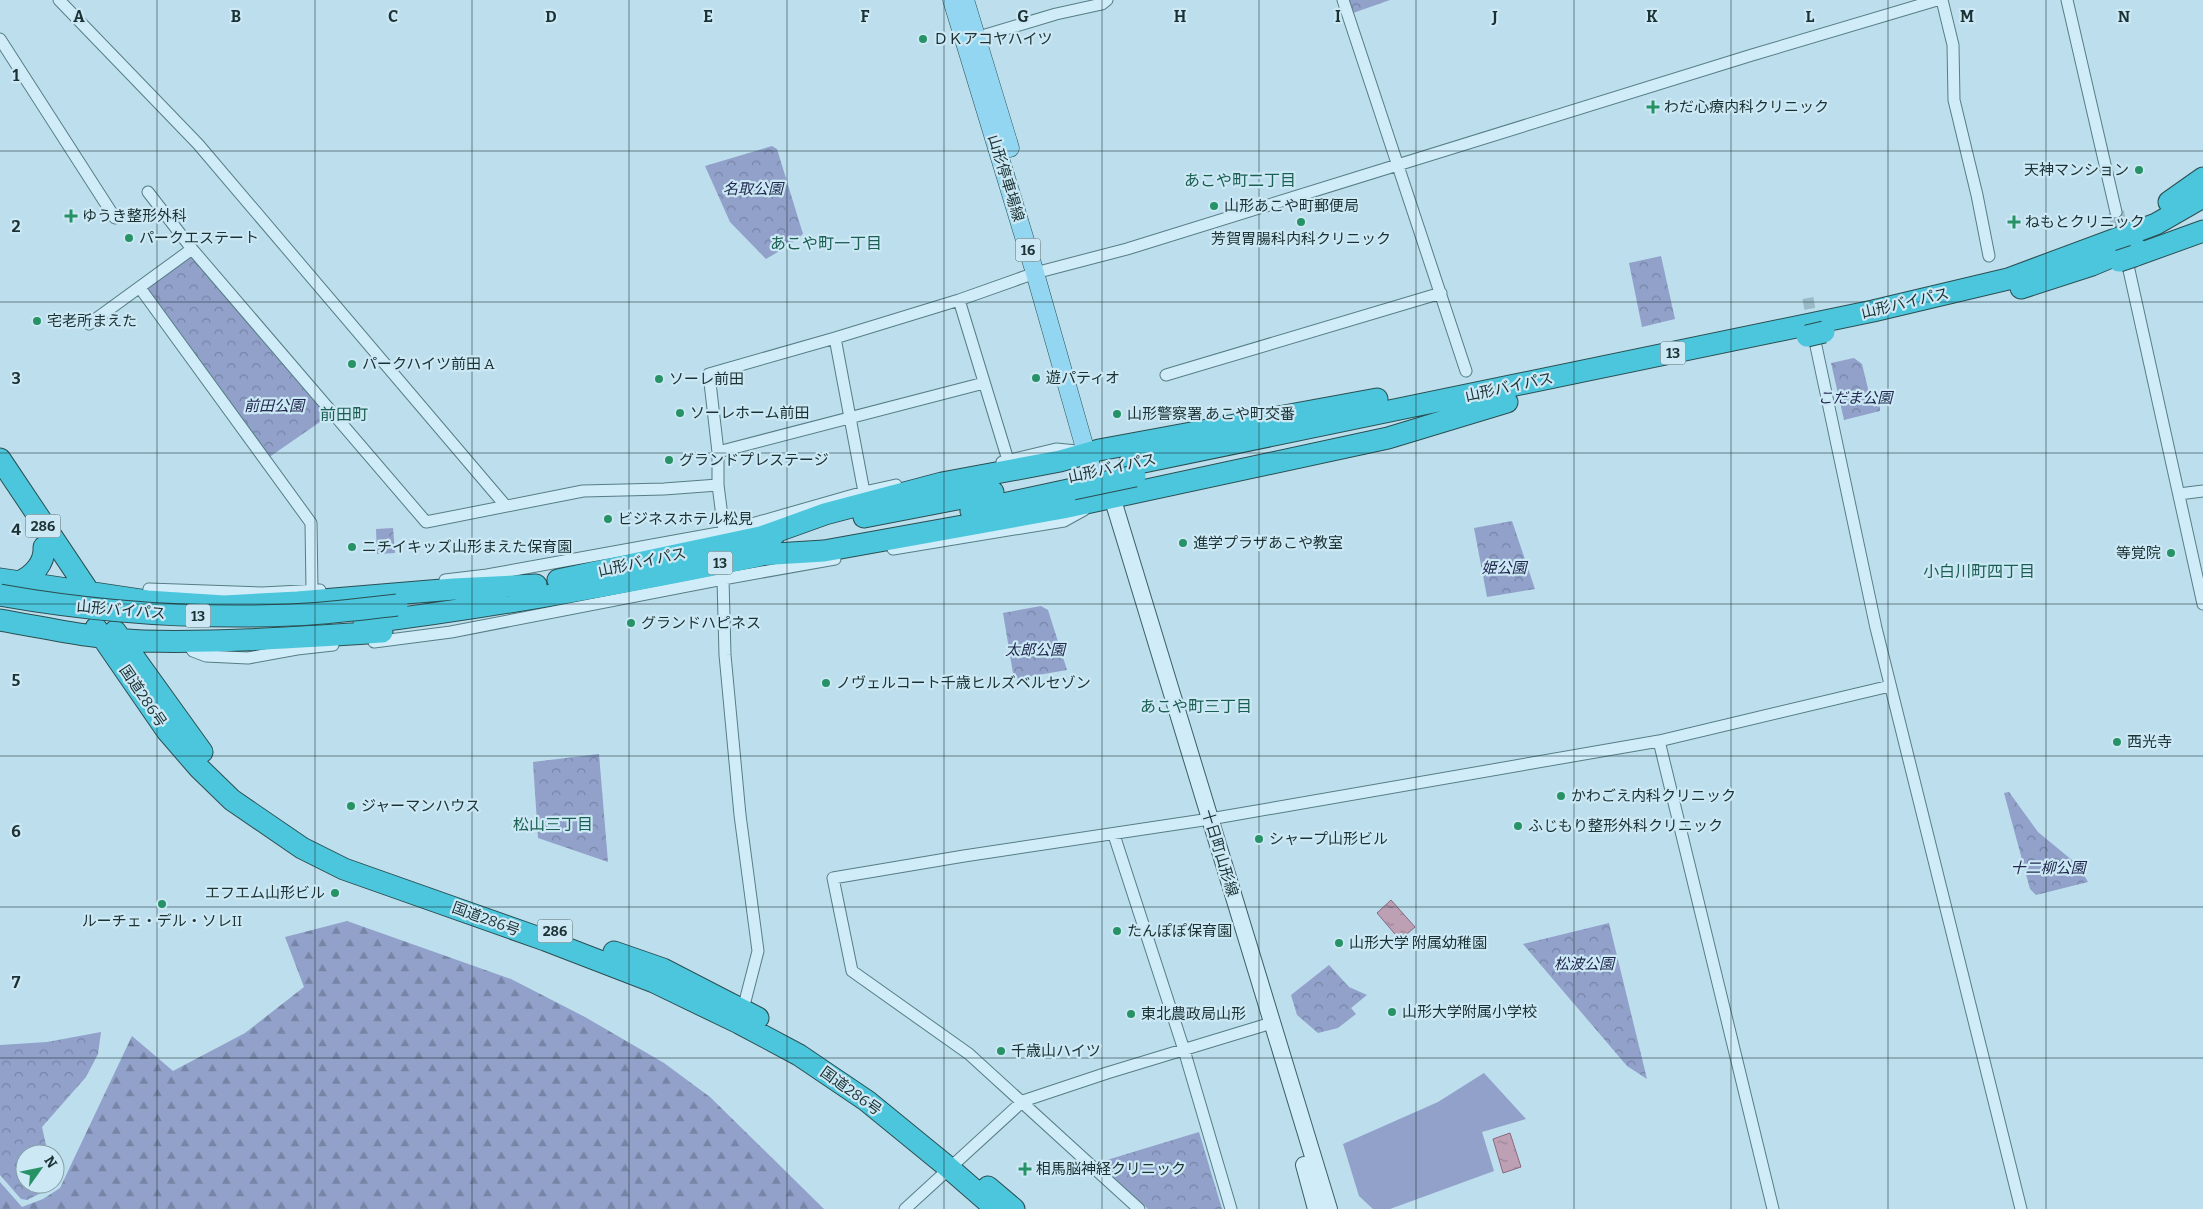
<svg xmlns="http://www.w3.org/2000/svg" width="2203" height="1209" viewBox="0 0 2203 1209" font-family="Bitter,'Noto Sans JP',serif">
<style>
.forest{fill:url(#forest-firs)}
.park{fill:url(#park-crowns)}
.garden{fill:#91a1ca}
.water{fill:url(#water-ripples);stroke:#8b687f}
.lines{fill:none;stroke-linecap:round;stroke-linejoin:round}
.street-tunnel{stroke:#9cbbc8;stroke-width:11;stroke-dasharray:11 5.5;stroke-linecap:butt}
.secondary-tunnel{stroke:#9cbbc8;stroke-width:16;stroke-dasharray:16 8;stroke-linecap:butt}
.street-casing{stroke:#567e84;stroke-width:13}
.secondary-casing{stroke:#3a6165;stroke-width:18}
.primary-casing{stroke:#2b4f51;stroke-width:19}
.highway-casing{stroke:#2b4f51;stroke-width:23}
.street{stroke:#cfecf8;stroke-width:11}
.secondary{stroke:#cfecf8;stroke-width:16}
.primary{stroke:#93d6f1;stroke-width:18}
.highway{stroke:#4bc6dd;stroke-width:21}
.highway-bridge-casing{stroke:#2b4f51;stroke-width:23;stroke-linecap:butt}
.highway-bridge{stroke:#4bc6dd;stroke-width:21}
.grid{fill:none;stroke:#1b3133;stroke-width:1;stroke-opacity:0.55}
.poi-dot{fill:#279266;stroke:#cbe8f4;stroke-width:2}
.labels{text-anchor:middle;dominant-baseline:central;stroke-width:4.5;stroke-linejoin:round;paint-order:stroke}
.shield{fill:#cbe8f4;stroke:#50686d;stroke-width:1}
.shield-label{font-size:14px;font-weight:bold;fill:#1b3133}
.poi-label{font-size:15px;fill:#1b3133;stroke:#cbe8f4;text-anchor:start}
.street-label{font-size:15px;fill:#1b3133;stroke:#cbe8f4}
.park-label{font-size:15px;font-style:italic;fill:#22284f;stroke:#cbe8f4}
.neighbourhood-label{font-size:16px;fill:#1b5f52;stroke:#cbe8f4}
.grid-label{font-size:16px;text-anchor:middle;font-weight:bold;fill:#1b3133;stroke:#cbe8f4;stroke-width:4.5;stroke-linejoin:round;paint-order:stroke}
</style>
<defs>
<pattern id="forest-firs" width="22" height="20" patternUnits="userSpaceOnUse" patternTransform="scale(1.25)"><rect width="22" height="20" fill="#91a1ca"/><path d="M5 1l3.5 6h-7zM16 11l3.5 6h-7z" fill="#7684a5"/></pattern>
<pattern id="park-crowns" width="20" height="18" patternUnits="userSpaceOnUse" patternTransform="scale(1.25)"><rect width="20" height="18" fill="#91a1ca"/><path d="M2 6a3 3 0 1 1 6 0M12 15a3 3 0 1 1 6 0" fill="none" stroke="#7684a5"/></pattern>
<pattern id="water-ripples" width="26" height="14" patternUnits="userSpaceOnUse" patternTransform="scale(1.25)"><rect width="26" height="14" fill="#bea0b5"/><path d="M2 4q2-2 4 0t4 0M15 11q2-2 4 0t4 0" fill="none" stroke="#9a8394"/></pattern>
</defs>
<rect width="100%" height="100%" fill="#bcdeed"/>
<path class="forest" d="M 347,921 L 511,979 L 585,1017 L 664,1063 L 710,1097 L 824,1209 L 0,1209 L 0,1182 L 22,1207 L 43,1199 L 60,1188 L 132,1036 L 173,1071 L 245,1033 L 304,987 L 285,937 Z"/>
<path class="park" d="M 1348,0 L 1390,0 L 1353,13 Z
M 772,146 L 777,149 L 803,234 L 788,246 L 766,259 L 730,222 L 705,166 Z
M 192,249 L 333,413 L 265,460 L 140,288 Z
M 1661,256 L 1675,319 L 1642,327 L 1629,263 Z
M 1854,358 L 1862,364 L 1870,397 L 1880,403 L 1880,411 L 1844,420 L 1831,363 Z
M 1512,521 L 1535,589 L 1487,597 L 1474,528 Z
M 393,528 L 395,553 L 377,554 L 376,529 Z
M 1041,606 L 1048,610 L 1067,670 L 1014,679 L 1003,613 Z
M 599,754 L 608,862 L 538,838 L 533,762 Z
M 2009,792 L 2038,832 L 2078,865 L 2088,882 L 2036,895 L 2030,889 L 2004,793 Z
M 1609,923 L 1647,1079 L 1627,1066 L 1523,944 Z
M 1329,965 L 1349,987 L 1367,995 L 1351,1008 L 1356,1014 L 1338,1028 L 1318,1033 L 1297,1015 L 1291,995 Z
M 101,1032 L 98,1054 L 86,1077 L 42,1127 L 48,1154 L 25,1154 L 25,1184 L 46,1184 L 45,1191 L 27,1200 L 21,1199 L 0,1175 L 0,1045 L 47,1042 Z
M 1199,1132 L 1222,1209 L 1148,1209 L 1097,1163 Z"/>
<path class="garden" d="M 1484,1073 L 1526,1119 L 1482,1132 L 1494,1171 L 1390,1209 L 1373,1209 L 1359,1196 L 1343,1144 L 1438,1102 Z"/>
<path class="water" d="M 1391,900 L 1415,927 L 1400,940 L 1377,913 Z
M 1510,1133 L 1521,1167 L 1503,1173 L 1493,1139 Z"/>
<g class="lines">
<path class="street-tunnel" d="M 1808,298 L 1813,329"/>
<path class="secondary-tunnel" d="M 2116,212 L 2124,249"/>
<defs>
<path id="street" d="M 59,0 L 198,144 L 505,505
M 1343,0 L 1466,371
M 1942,0 L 1953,45 L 1954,100 L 1977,195 L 1989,256
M 2067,0 L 2116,212
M 0,39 L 115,218
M 972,39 L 1056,14 L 1102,4 L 1107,0
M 148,192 L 192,249 L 426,522 L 583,491 L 664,489 L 718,485
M 2129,270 L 2203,604
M 140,288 L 311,523 L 312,590
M 959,300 L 1008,460
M 89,324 L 192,249
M 835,338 L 864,492
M 1816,346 L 1876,628 L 2021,1209
M 1166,375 L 1441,293
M 718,452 L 984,383
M 1002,462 L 1056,449 L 1077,451
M 2179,494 L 2203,491
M 724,532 L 718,485 L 718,452 L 709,374 L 835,338 L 959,300 L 1035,273 L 1127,249 L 1752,55 L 1937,0
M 893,549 L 1064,521 L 1084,510
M 723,579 L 725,655 L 740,815 L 758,951 L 742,1013
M 445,580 L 487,575 L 724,532 L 864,492 L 896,485
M 147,601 L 149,589 L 262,593 L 320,590
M 186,641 L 193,651 L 206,656 L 248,658 L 297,649 L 333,645
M 374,642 L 451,632 L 723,579 L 835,559
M 1659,741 L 1773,1209
M 1114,835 L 1184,1050 L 1231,1209
M 905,1209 L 1023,1101 L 1107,1073 L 1265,1025
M 1139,1209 L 969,1054 L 852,971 L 833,878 L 964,856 L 1210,819 L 1659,741 L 1890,686"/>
<path id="secondary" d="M 1112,497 L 1329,1209
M 1304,1165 L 1316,1209"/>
<path id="primary" d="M 952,0 L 1035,273 L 1086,452 L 1102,496
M 965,0 L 1010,148"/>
<path id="highway" d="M 2169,202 L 2203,178
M 2134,256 L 2203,231
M 2021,288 L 2092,265 L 2135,247
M 0,459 L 93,598
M 1129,465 L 1873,311 L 2008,279 L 2156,224 L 2203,197
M 971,511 L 1073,489
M 864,517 L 993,492
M 761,537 L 825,514 L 942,483 L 1060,461 L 1099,450 L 1377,399
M 759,555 L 824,551 L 1063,508 L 1388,438 L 1507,402
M 0,579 L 147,601 L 224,606 L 298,602 L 454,589 L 536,585
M 558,580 L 775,534
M 19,582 C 33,576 45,563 44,547
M 0,620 C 47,628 95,639 143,641 C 222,643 302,637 382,632
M 364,623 C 501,606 637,581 772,553
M 96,628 L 167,731 L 199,768 L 232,800 L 302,848 L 344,869 L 545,940 L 654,982 L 739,1023 L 799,1055 L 867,1101 L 949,1168 L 996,1209
M 115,631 L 202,752
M 614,952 L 663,969 L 758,1018
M 988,1187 L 1014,1209"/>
</defs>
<use href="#street" class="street-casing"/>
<use href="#secondary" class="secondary-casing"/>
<use href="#primary" class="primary-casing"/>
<use href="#highway" class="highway-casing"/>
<use href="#street" class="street"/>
<use href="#secondary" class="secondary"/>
<use href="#primary" class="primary"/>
<use href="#highway" class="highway"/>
<defs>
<path id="highway-bridge" d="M 2119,261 L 2134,256
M 1807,336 L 1824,332
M 1073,489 L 1135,476
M 0,595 C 96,612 193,619 291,615 C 326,614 362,609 397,605"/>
</defs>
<use href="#highway-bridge" class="highway-bridge-casing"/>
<use href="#highway-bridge" class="highway-bridge"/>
</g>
<path class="grid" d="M 157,0 L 157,1209M 315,0 L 315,1209M 472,0 L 472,1209M 629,0 L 629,1209M 787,0 L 787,1209M 944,0 L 944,1209M 1102,0 L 1102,1209M 1259,0 L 1259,1209M 1416,0 L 1416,1209M 1574,0 L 1574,1209M 1731,0 L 1731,1209M 1888,0 L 1888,1209M 2046,0 L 2046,1209M 0,151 L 2203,151M 0,302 L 2203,302M 0,453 L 2203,453M 0,604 L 2203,604M 0,756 L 2203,756M 0,907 L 2203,907M 0,1058 L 2203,1058"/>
<g class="poi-dot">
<circle cx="923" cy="39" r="5"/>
<path d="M1650.5 99.5h5v5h5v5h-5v5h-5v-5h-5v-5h5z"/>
<circle cx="2139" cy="170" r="5"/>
<circle cx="1214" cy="206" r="5"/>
<path d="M68.5 208.5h5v5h5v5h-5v5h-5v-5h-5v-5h5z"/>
<circle cx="1301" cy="222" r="5"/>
<path d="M2011.5 214.5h5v5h5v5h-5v5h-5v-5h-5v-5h5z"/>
<circle cx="129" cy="238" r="5"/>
<circle cx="37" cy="321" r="5"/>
<circle cx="352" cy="364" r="5"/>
<circle cx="1036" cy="378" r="5"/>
<circle cx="659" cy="379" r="5"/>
<circle cx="680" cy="413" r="5"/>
<circle cx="1117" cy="414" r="5"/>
<circle cx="669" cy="460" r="5"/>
<circle cx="608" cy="519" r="5"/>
<circle cx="1183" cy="543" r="5"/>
<circle cx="352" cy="547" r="5"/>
<circle cx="2171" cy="553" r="5"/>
<circle cx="631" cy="623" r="5"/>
<circle cx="826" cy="683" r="5"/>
<circle cx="2117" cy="742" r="5"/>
<circle cx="1561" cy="796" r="5"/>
<circle cx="351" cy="806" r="5"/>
<circle cx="1518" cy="826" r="5"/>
<circle cx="1259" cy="839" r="5"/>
<circle cx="335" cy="893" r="5"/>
<circle cx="162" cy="904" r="5"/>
<circle cx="1117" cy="931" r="5"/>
<circle cx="1339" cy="943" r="5"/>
<circle cx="1392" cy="1012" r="5"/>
<circle cx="1131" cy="1014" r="5"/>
<circle cx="1001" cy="1051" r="5"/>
<path d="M1022.5 1161.5h5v5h5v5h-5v5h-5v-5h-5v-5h5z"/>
</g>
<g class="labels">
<g class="shield">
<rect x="1015.5" y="238.5" width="25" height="23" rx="4"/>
<rect x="1660.5" y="341.5" width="25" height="23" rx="4"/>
<rect x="25.5" y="514.5" width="35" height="23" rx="4"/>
<rect x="707.5" y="551.5" width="25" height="23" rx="4"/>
<rect x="185.5" y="604.5" width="25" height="23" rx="4"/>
<rect x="537.5" y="919.5" width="35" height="23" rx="4"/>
</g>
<g class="shield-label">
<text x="1028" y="250">16</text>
<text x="1673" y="353">13</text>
<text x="43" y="526">286</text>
<text x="720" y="563">13</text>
<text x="198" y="616">13</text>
<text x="555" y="931">286</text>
</g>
<g class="poi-label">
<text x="933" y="39">ＤＫアコヤハイツ</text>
<text x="1664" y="107">わだ心療内科クリニック</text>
<text x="2129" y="170" text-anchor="end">天神マンション</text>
<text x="1224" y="206">山形あこや町郵便局</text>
<text x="82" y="216">ゆうき整形外科</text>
<text x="2025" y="222">ねもとクリニック</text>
<text x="139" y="238">パークエステート</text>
<text x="1301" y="239" text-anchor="middle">芳賀胃腸科内科クリニック</text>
<text x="47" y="321">宅老所まえた</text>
<text x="362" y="364">パークハイツ前田 A</text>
<text x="1046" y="378">遊パティオ</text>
<text x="669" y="379">ソーレ前田</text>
<text x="690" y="413">ソーレホーム前田</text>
<text x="1127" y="414">山形警察署 あこや町交番</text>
<text x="679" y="460">グランドプレステージ</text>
<text x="618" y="519">ビジネスホテル松見</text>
<text x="1193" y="543">進学プラザあこや教室</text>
<text x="362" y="547">ニチイキッズ山形まえた保育園</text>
<text x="2161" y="553" text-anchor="end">等覚院</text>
<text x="641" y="623">グランドハピネス</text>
<text x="836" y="683">ノヴェルコート千歳ヒルズベルセゾン</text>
<text x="2127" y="742">西光寺</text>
<text x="1571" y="796">かわごえ内科クリニック</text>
<text x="361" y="806">ジャーマンハウス</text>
<text x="1528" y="826">ふじもり整形外科クリニック</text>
<text x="1269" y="839">シャープ山形ビル</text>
<text x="325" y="893" text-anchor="end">エフエム山形ビル</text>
<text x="162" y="921" text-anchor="middle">ルーチェ・デル・ソレII</text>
<text x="1127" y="931">たんぽぽ保育園</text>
<text x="1349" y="943">山形大学 附属幼稚園</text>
<text x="1402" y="1012">山形大学附属小学校</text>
<text x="1141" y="1014">東北農政局山形</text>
<text x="1011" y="1051">千歳山ハイツ</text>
<text x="1036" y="1169">相馬脳神経クリニック</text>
</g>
<g class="street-label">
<text transform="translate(1006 178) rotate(73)">山形停車場線</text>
<text transform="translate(1905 303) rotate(-13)">山形バイパス</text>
<text transform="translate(1509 387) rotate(-12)">山形バイパス</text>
<text transform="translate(1112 468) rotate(-12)">山形バイパス</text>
<text transform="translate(642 562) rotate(-12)">山形バイパス</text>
<text transform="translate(121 610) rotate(5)">山形バイパス</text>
<text transform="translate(143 696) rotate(56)">国道286号</text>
<text transform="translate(1220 853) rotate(73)">十日町山形線</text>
<text transform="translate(486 919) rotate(20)">国道286号</text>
<text transform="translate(851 1091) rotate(36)">国道286号</text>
</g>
<g class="park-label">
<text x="753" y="189">名取公園</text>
<text x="1855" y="398">こだま公園</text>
<text x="274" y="406">前田公園</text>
<text x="1504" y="568">姫公園</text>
<text x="1035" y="650">太郎公園</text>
<text x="2048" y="868">十二柳公園</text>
<text x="1584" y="964">松波公園</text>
</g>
<g class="neighbourhood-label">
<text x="1240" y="180">あこや町二丁目</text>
<text x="826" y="243">あこや町一丁目</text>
<text x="344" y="414">前田町</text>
<text x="1979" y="571">小白川町四丁目</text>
<text x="1196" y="706">あこや町三丁目</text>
<text x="553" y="824">松山三丁目</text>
</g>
</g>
<g class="grid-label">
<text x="79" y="22">A</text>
<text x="236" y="22">B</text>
<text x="393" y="22">C</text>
<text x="551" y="22">D</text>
<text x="708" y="22">E</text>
<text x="865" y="22">F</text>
<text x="1023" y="22">G</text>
<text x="1180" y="22">H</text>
<text x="1338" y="22">I</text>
<text x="1495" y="22">J</text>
<text x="1652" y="22">K</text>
<text x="1810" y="22">L</text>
<text x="1967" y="22">M</text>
<text x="2124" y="22">N</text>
<text x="16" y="81">1</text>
<text x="16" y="232">2</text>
<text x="16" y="384">3</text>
<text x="16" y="535">4</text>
<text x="16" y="686">5</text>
<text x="16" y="837">6</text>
<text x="16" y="988">7</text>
</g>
<g transform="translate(40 1169) rotate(57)"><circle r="24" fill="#cbe8f4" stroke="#859fa7"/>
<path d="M0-4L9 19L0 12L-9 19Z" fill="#279266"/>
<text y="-8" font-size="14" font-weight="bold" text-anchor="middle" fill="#1b3133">N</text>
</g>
</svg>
